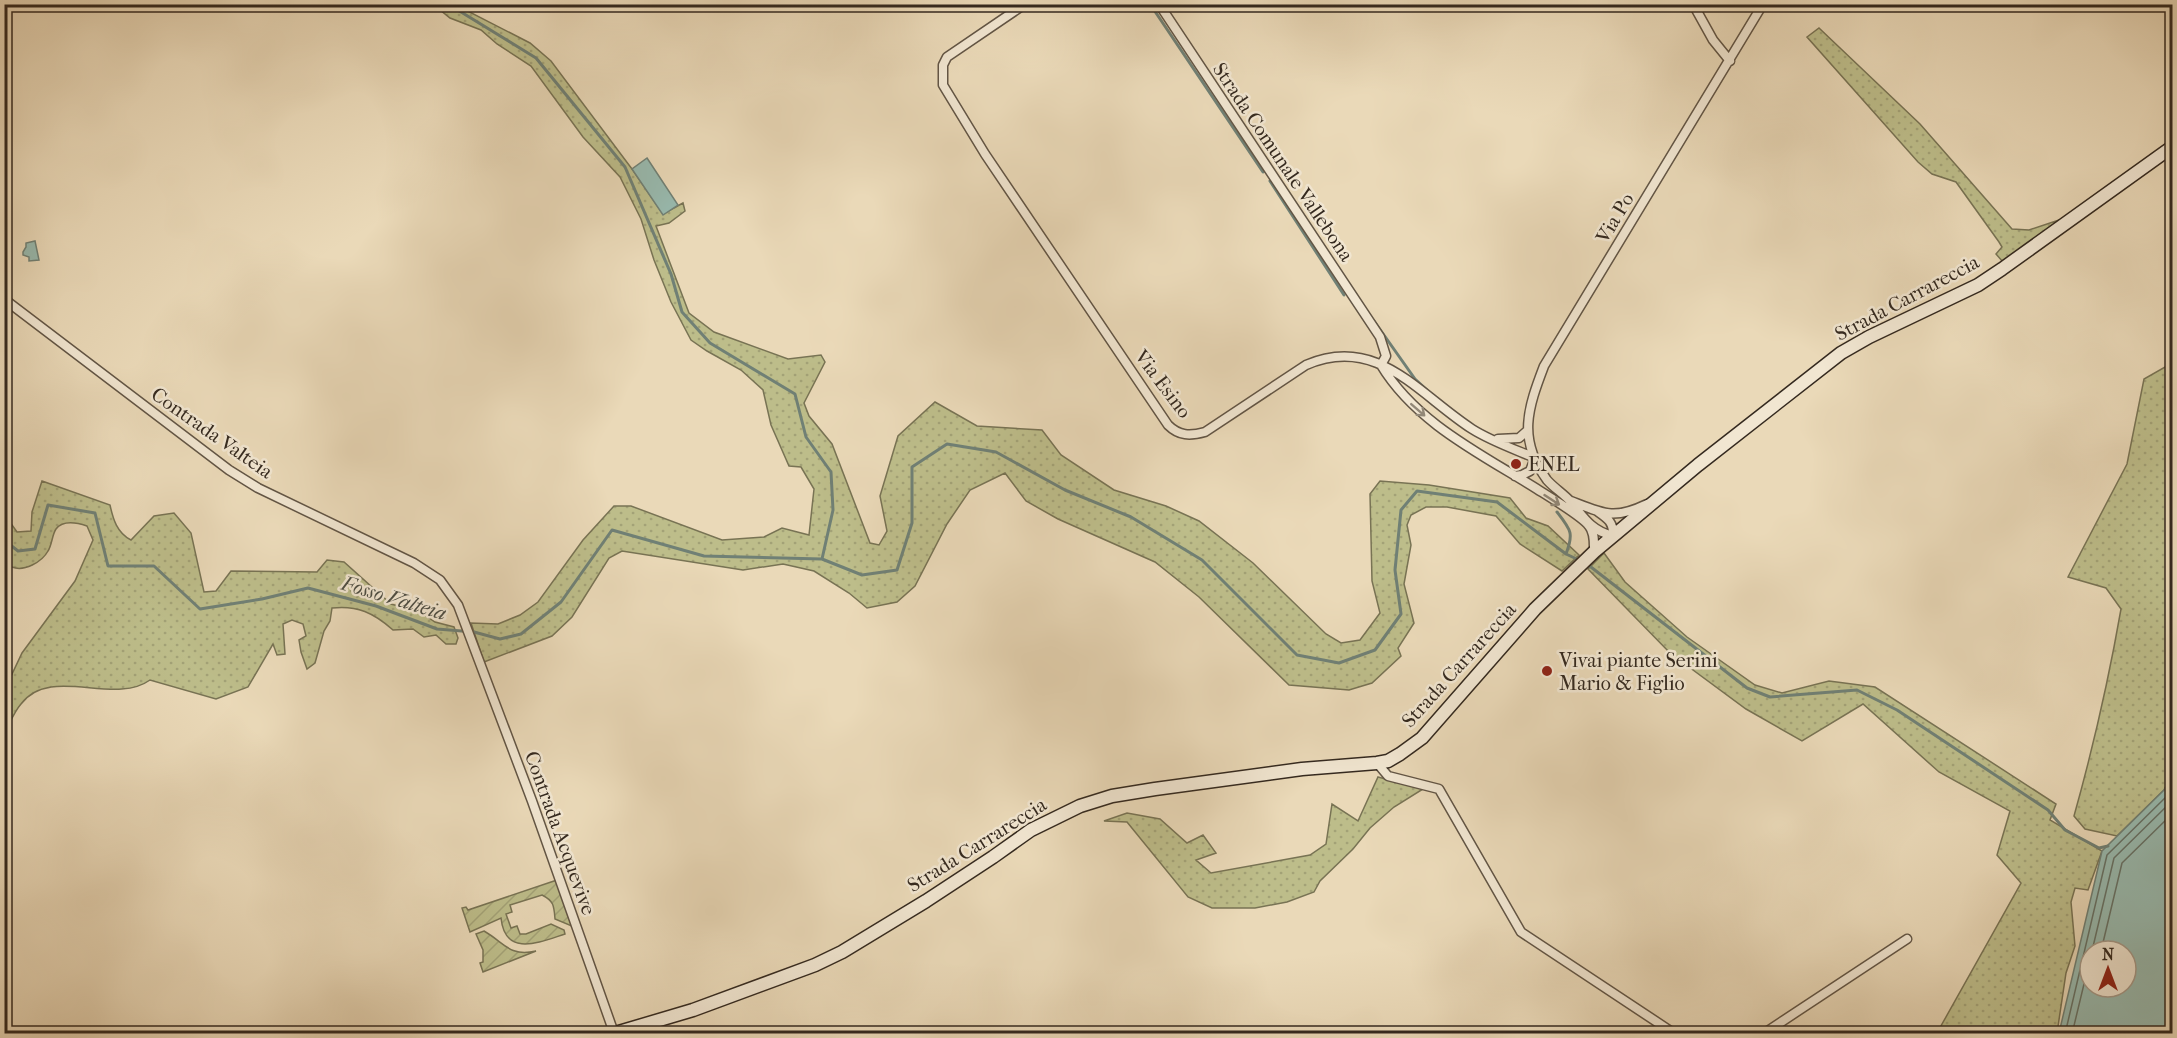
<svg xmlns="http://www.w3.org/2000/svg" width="2177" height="1038" viewBox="0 0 2177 1038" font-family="'IM FELL French Canon',serif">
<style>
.grass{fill:url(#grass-dots);stroke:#787354;stroke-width:1.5}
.garden{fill:url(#garden-furrows);stroke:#787354;stroke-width:1.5}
.water{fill:#98baaf;stroke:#708075;stroke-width:1.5;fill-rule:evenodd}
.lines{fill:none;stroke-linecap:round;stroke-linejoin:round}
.shore{stroke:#667267;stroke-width:1.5}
.stream{stroke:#708075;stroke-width:3}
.street-casing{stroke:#625545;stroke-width:11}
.secondary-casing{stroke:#34291f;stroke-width:15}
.street{stroke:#f1e6d1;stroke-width:8}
.secondary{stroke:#f1e6d1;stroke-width:12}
.oneway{stroke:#928878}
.poi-dot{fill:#8f2418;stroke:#f1e6d1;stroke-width:2}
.labels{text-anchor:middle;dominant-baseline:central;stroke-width:5;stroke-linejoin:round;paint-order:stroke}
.street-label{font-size:20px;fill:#34291f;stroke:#f1e6d1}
.poi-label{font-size:20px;fill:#34291f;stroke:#f1e6d1;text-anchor:start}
.water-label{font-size:21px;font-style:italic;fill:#4d4d43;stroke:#f1e6d1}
</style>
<defs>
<pattern id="grass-dots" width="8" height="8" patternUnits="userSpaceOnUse" patternTransform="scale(1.5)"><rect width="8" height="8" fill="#bdbd8a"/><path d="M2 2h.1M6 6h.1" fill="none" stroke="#a3a277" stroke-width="1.8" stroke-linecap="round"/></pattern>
<pattern id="garden-furrows" width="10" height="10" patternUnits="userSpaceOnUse" patternTransform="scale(1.5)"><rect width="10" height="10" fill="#bdbd8a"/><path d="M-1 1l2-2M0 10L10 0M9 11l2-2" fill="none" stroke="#a3a277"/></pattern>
</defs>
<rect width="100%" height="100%" fill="#ead9b8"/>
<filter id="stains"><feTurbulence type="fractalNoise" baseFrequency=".00333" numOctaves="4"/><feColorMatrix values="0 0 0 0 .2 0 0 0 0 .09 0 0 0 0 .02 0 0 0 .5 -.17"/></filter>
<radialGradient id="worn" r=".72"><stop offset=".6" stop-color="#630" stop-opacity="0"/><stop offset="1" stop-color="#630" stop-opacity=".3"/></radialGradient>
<path class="grass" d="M 434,5 L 456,5 L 530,43 L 551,61 L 632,169 L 663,214 L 683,203 L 685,211 L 669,223 L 656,226 L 689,313 L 714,332 L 788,359 L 821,355 L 825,362 L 804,403 L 809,416 L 832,444 L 870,543 L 879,545 L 887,531 L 880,496 L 898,436 L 935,402 L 977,426 L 1042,430 L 1061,455 L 1114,490 L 1166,506 L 1199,521 L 1253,563 L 1326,634 L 1341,643 L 1360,640 L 1380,613 L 1372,581 L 1370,494 L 1380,481 L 1429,485 L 1510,498 L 1526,518 L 1548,526 L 1579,555 L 1562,571 L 1520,544 L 1496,516 L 1447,507 L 1426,507 L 1411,515 L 1407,525 L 1411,545 L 1404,584 L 1414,623 L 1398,648 L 1401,656 L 1372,683 L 1349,690 L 1289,685 L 1199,597 L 1155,562 L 1058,519 L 1026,501 L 1005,473 L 970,490 L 947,524 L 915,586 L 897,602 L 867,608 L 849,593 L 814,571 L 783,564 L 743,570 L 622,551 L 609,558 L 572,617 L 552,636 L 484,662 L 471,623 L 498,624 L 520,615 L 538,602 L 583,540 L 614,506 L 631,506 L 722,540 L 764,537 L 782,528 L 809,535 L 814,489 L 801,467 L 789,466 L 771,425 L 763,390 L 741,370 L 707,351 L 691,340 L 671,302 L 654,260 L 641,219 L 620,177 L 583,137 L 531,66 L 497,44 L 481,30 L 450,18 Z
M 1819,28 L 1920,124 L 2012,229 L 2029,230 L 2059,220 L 2003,262 L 1996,254 L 2002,247 L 1999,242 L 1956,182 L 1932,174 L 1918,162 L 1807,37 Z
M 2172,363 L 2172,774 L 2164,790 L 2117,836 L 2085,829 L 2074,816 C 2093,748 2109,678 2121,609 L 2106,588 L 2068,577 L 2127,464 L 2144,379 Z
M 42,481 L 110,505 C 113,519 117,533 131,540 L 154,516 L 174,513 L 191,533 L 204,592 L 216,591 L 231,571 L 317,572 L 327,560 L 344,562 L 391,604 L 420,612 L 435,622 L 454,627 L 458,638 L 456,644 L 446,644 L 436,635 L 424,637 L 413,629 L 393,630 C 374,613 357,605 332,608 L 330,621 L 324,631 L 315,663 L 307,669 L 301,652 L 299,640 L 306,636 L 303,624 L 292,620 L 283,624 L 285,654 L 277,655 L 273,644 L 248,687 L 216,699 L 150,680 C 114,706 50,665 21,704 C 14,712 10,723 5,732 L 5,689 L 22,653 L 75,581 L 93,540 L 87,526 C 78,523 63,520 56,529 C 52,535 52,545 48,551 C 42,562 24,572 12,567 C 9,566 7,563 5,561 L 5,515 L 17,532 L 31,531 L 32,512 Z
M 1604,553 L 1625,582 L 1687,637 L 1755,685 L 1782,693 L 1829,681 L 1875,687 L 2056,804 L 2050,820 L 2102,851 L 2088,890 L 2075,888 L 2071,902 L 2075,946 L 2066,973 L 2057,1033 L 1937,1033 L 2021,883 L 1997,855 L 2010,811 L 1939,772 L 1863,704 L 1802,741 L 1746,709 L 1670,653 L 1588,569 Z
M 1378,777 L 1423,789 L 1394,807 L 1370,828 L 1353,849 L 1320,881 L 1314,892 L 1287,902 L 1255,908 L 1212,908 L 1188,897 L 1127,822 L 1104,821 L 1127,813 L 1160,819 L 1187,843 L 1203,835 L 1216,853 L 1196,860 L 1211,873 L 1310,855 L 1326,844 L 1332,804 L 1358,821 Z"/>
<path class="garden" d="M 557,880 L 574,927 L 555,919 C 554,906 554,901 542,895 L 510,905 L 512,912 L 506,914 L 511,928 L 517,926 L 520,934 L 526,934 L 551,924 L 564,930 L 565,934 C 540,942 505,958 501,918 L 470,932 L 462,908 L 466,907 L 468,910 Z
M 484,931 C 505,943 509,957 536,951 L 483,972 L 480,963 L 483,962 L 483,950 L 476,934 Z"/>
<path class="water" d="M 647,158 L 678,205 L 663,215 L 632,169 Z
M 35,241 L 39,260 L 29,261 L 29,257 L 23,255 L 23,252 L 26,247 L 26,243 Z
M 2172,774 L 2172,1033 L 2059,1033 L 2102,851 L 2164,790 ZM 2090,951 L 2126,951 L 2126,987 L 2090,987 Z"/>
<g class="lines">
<path class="shore" d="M 2092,951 L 2114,858 L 2172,801
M 2101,951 L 2122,863 L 2172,814
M 2065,1034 L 2107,855 L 2168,795 L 2172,787
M 2072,1034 L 2090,959"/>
<path class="stream" d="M 448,4 L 536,58 L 625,167 L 671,274 L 682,312 L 710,343 L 795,394 L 806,437 L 831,472 L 833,510 L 822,559 L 862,575 L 897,570 L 912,523 L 912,467 L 947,444 L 996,452 L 1065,490 L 1131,517 L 1202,560 L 1297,655 L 1339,663 L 1375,650 L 1401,614 L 1395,570 L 1401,510 L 1417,491 L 1497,502 L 1566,554 L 1581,561
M 1150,4 L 1263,172
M 1270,181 L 1344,295
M 1374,321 L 1415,379 L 1427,390
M 1557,512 C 1571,530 1574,533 1566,554
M 4,540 L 18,551 L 35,549 L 48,505 L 95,513 L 108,566 L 154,566 L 200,609 L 262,599 L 308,588 L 376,606 L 437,629 L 474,632 L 500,639 L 521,634 L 561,602 L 612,530 L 704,556 L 822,559
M 1587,564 L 1747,688 L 1770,697 L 1857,690 L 1897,710 L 2048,810 L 2065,830 L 2099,848 L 2108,846"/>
<defs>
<path id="street" d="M 1025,4 L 947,57 L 943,65 L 943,85 L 985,154 L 1168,425 C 1179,436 1190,436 1205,432 L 1306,365 C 1377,334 1418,394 1472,429 C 1491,441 1514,449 1535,458
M 1159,4 L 1380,337 L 1386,356 L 1381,365
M 1693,4 L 1713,40 L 1730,61
M 4,299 L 229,470 L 258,488 L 414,563 L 440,580 L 458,605 L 532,801 L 614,1033
M 1381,365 C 1416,423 1481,454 1537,489 C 1548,496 1583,517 1589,526 C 1595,533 1594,544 1594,552
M 1498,439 L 1519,438 L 1528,430
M 1515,476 L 1522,475 L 1530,471 L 1535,458
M 1571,501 C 1604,514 1614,520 1647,504
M 1597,511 C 1607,518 1614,522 1613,536 C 1592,531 1584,518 1571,502 C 1564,494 1554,488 1547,480 C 1517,439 1528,408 1544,366 L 1763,4
M 1377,763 L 1388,776 L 1439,789 L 1521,932 L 1675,1034
M 1763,1034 L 1907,939"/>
<path id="secondary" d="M 612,1034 L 693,1010 L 815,965 L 842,952 L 926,901 L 993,857 L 1031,830 L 1080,806 L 1112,796 L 1155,789 L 1302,769 L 1377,763 L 1388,761 L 1400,754 L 1422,738 L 1535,609 L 1594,552 L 1698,465 L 1841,353 L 1869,337 L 1978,285 L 2002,269 L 2172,147"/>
</defs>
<use href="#street" class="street-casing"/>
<use href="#secondary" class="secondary-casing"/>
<use href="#street" class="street"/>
<use href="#secondary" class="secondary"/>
</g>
<defs><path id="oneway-shaft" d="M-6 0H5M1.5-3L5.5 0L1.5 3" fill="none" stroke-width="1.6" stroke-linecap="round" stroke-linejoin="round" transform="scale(1.5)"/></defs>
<g class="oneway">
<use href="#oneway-shaft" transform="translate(1418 410) rotate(41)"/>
<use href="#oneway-shaft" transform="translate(1552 500) rotate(33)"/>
</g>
<g class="poi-dot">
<circle cx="1516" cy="464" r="6"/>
<circle cx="1547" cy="671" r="6"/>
</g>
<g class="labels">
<g class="street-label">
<text transform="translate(1283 162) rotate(56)">Strada Comunale Vallebona</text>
<text transform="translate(1615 218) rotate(-59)">Via Po</text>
<text transform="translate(1907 298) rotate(-28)">Strada Carrareccia</text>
<text transform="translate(1163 384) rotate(53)">Via Esino</text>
<text transform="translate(212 433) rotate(35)">Contrada Valteia</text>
<text transform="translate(1459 665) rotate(-48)">Strada Carrareccia</text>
<text transform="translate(560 833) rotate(70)">Contrada Acquevive</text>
<text transform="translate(977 845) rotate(-32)">Strada Carrareccia</text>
</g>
<g class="poi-label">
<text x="1528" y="464">ENEL</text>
<text x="1559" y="660">Vivai piante Serini<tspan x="1559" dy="23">Mario &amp; Figlio</tspan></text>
</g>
<g class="water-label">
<text transform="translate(394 598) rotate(17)">Fosso Valteia</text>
</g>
</g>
<rect width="2177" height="1038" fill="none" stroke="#ead9b8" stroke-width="24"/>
<rect x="6" y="6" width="2165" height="1026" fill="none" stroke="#34291f" stroke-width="3"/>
<rect x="12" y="12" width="2153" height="1014" fill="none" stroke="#34291f" stroke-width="1.5"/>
<g transform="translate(2108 969)"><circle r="28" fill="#f1e6d1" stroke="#a59a8a" stroke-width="1.5"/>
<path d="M0-4.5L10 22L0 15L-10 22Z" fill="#8f2418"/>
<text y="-9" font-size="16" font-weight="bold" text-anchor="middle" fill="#34291f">N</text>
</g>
<rect width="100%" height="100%" filter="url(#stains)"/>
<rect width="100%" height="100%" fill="url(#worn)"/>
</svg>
